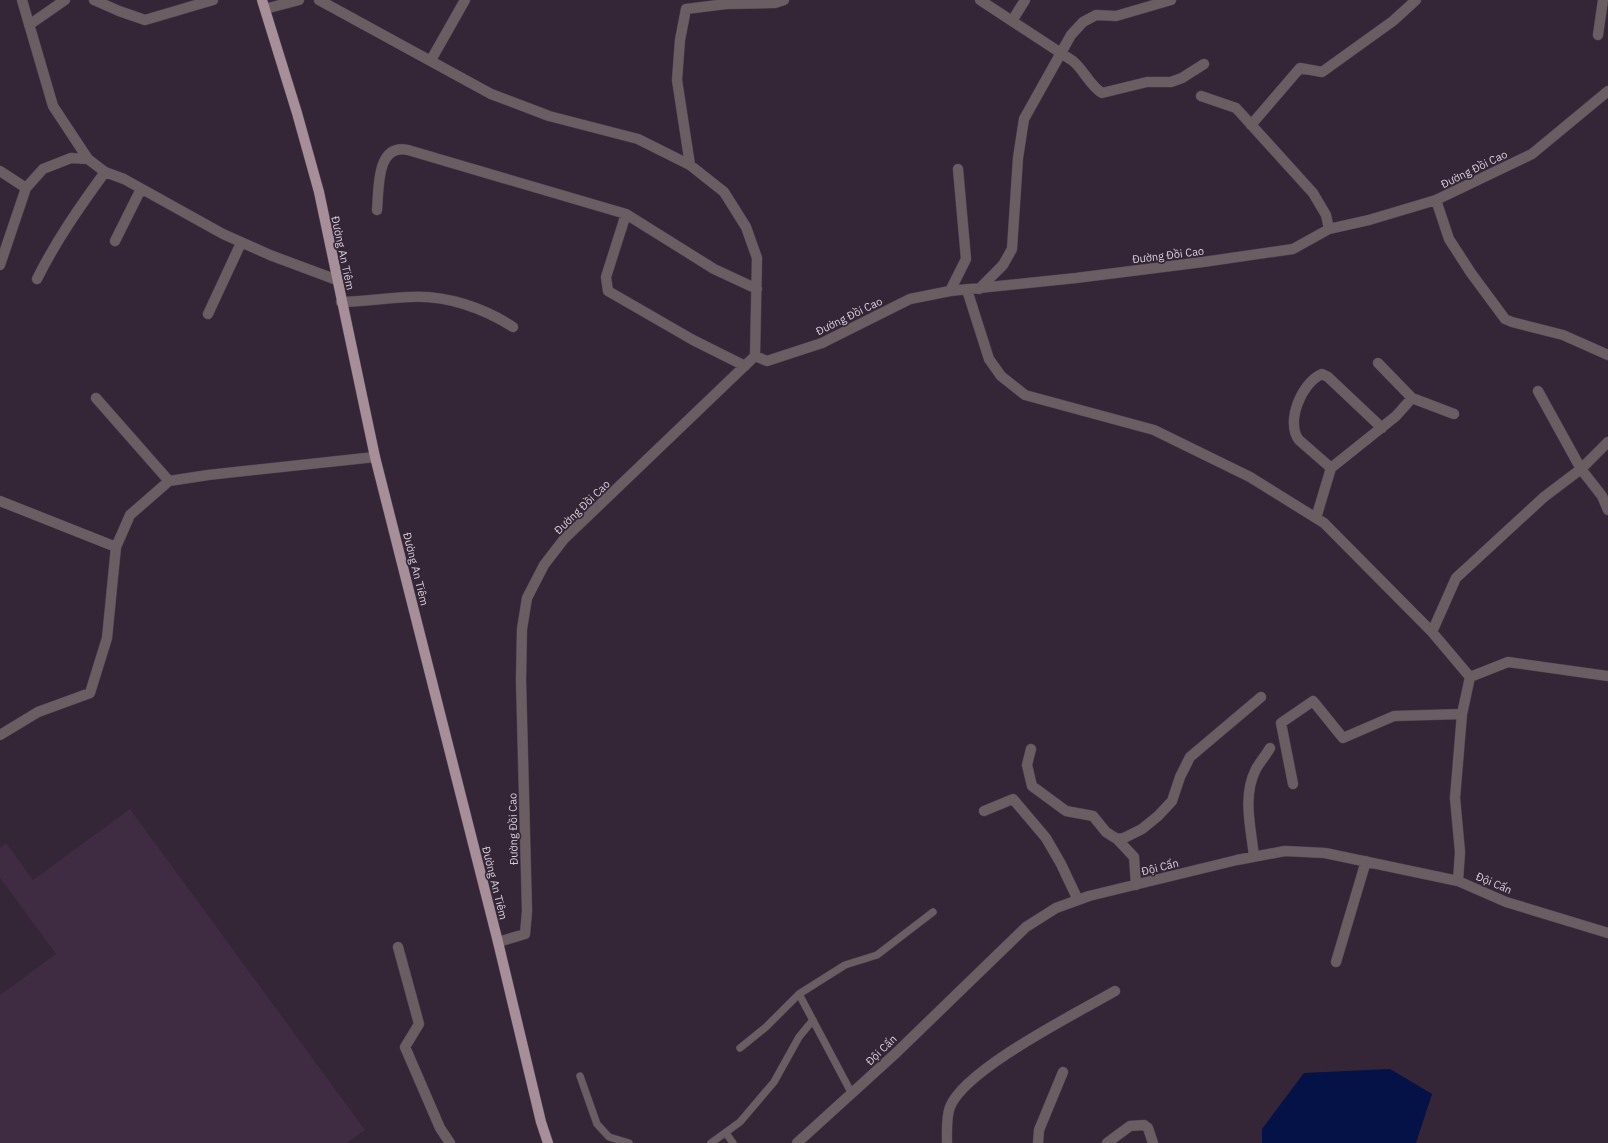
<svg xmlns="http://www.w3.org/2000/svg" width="1608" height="1143" viewBox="0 0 1608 1143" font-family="'IBM Plex Sans',sans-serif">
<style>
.built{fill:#3f2c43}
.water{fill:#041247}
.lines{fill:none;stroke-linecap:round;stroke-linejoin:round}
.lane-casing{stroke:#4e4051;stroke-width:8}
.street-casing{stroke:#4e4051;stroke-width:11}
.primary-casing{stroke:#4e4051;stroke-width:11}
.lane{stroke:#6a5e63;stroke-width:7}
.street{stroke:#6a5e63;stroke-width:10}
.primary{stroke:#a78f9a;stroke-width:10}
.labels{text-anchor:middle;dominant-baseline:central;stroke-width:3.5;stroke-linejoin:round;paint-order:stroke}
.street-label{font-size:11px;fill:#d9cfda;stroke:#342537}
</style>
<rect width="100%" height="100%" fill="#342537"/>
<path class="built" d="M 130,809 L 365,1130 L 347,1143 L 0,1143 L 0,995 L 56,954 L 0,878 L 0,848 L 6,843 L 33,880 Z"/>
<path class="water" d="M 1390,1069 L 1432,1094 L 1416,1143 L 1262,1143 L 1262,1129 L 1304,1073 Z"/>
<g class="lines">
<defs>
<path id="lane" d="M 799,994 L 852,1094
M 740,1048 L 766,1027 L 799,994 L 845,965 L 877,955 L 933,912
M 580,1076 L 597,1124 L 609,1137 L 629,1143
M 726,1133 L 733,1143
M 711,1143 L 740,1122 L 774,1082 L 799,1037 L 813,1020"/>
<path id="street" d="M 22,0 L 53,106 L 88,159 L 105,172 L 124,179 L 223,234 L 270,255 L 337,280
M 94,0 L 119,11 L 145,20 L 213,0
M 319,0 L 491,94 L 549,116 L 638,139 L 690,165 L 724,192 L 746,227 L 757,258 L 755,356
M 980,0 L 1073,61 C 1084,70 1090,86 1102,93 L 1147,82 L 1171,82 L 1182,78 L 1204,64
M 265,9 L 299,0
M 1012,21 L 1025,0
M 29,25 L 65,0
M 1598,35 L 1603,0
M 431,60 L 465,0
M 1201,96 L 1236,108 L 1313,193 L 1326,215 L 1329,229
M 1251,125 L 1300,68 L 1322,72 L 1393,21 L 1416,0
M 690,165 L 677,80 L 680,40 L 686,9 L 726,4 L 775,3 L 784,0
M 0,171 L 26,188
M 1436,200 L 1449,239 L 1471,273 L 1505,319 L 1512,322 L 1563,335 L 1608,355
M 377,210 C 379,189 376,143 408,150 L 626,214 L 714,269 L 757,289
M 626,214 L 606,277 L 608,291 L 693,340 L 745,366
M 115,241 L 141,189
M 0,265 L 26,188 L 43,169 L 71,158 L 88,159
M 37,279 C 57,239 79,208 105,172
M 979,289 L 1003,265 L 1012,249 L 1018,158 L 1024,119 L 1071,35 L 1083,22 L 1096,15 L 1116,16 L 1171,0
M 967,290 L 989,359 L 1001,376 L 1025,395 L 1154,430 L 1250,477 L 1324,523 L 1432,632 L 1470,677 L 1462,714 L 1455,798 L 1460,852 L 1458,881
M 950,291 L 966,259 L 958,169
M 341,302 C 365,301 388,298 411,297 C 446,295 484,308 513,327
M 208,314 L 241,243
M 1378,363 L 1412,398 L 1454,414
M 1538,391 L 1581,469 L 1602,496 L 1608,510
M 96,398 L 169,481
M 1331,468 L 1299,440 C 1285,422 1302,382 1322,374 L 1328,377 L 1382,428
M 0,501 L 116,547
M 1316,518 L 1331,468 L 1396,416 L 1412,398
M 1432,632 L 1456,578 L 1544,497 L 1581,469 L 1608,442
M 1470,677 L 1508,662 L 1608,676
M 0,735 L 38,712 L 90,693 L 107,638 L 116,547 L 130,515 L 169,481 L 208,475 L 375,457
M 1031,749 L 1027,765 L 1032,786 L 1066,811 L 1093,816 L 1106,832 L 1117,839 L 1134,857 L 1136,885
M 1293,784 L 1281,723 L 1313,701 L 1343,738 L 1394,716 L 1462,714
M 984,811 L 1013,799 L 1046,838 L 1061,864 L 1078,900
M 1117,839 L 1124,838 L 1142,829 L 1158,816 L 1172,801 L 1180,777 L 1190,757 L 1261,697
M 1254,856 C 1251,828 1242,796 1256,769 C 1260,762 1266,755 1270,748
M 498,942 L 525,934 L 527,911 L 521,680 L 522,629 L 527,598 L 544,565 L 564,539 L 755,356 L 767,361 L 822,343 L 910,299 L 950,291 L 1076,278 L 1203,262 L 1293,249 L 1329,229 L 1369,220 L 1436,200 L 1532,154 L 1608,91
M 398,947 L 419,1024 L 405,1047 L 440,1128 L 450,1143
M 1336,962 L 1366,861
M 797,1143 L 896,1053 L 1026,927 L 1056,908 L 1089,896 L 1237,860 L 1285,851 L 1325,853 L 1458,881 L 1506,902 L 1608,933
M 947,1143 C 947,1132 946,1117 950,1107 C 965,1069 1077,1013 1115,991
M 1038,1143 L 1039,1130 L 1063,1072
M 1107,1143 L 1130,1126 L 1144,1125 L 1148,1128 L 1153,1143"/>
<path id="primary" d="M 262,0 L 297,113 L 319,192 L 375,457 L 498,942 L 541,1122 L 548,1143"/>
</defs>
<use href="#lane" class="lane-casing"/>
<use href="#street" class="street-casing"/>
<use href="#primary" class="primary-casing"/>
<use href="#lane" class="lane"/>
<use href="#street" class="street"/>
<use href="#primary" class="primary"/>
</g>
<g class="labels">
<g class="street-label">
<text transform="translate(1474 169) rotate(-26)">Đường Đồi Cao</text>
<text transform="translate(343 253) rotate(78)">Đường An Tiêm</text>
<text transform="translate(1168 255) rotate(-7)">Đường Đồi Cao</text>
<text transform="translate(849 316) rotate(-26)">Đường Đồi Cao</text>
<text transform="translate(582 507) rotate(-44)">Đường Đồi Cao</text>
<text transform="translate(416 569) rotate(76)">Đường An Tiêm</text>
<text transform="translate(513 829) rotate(-91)">Đường Đồi Cao</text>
<text transform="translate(1160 867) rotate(-14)">Đội Cấn</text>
<text transform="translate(495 883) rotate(76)">Đường An Tiêm</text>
<text transform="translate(1494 883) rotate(23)">Đội Cấn</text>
<text transform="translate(881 1050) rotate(-44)">Đội Cấn</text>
</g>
</g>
</svg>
